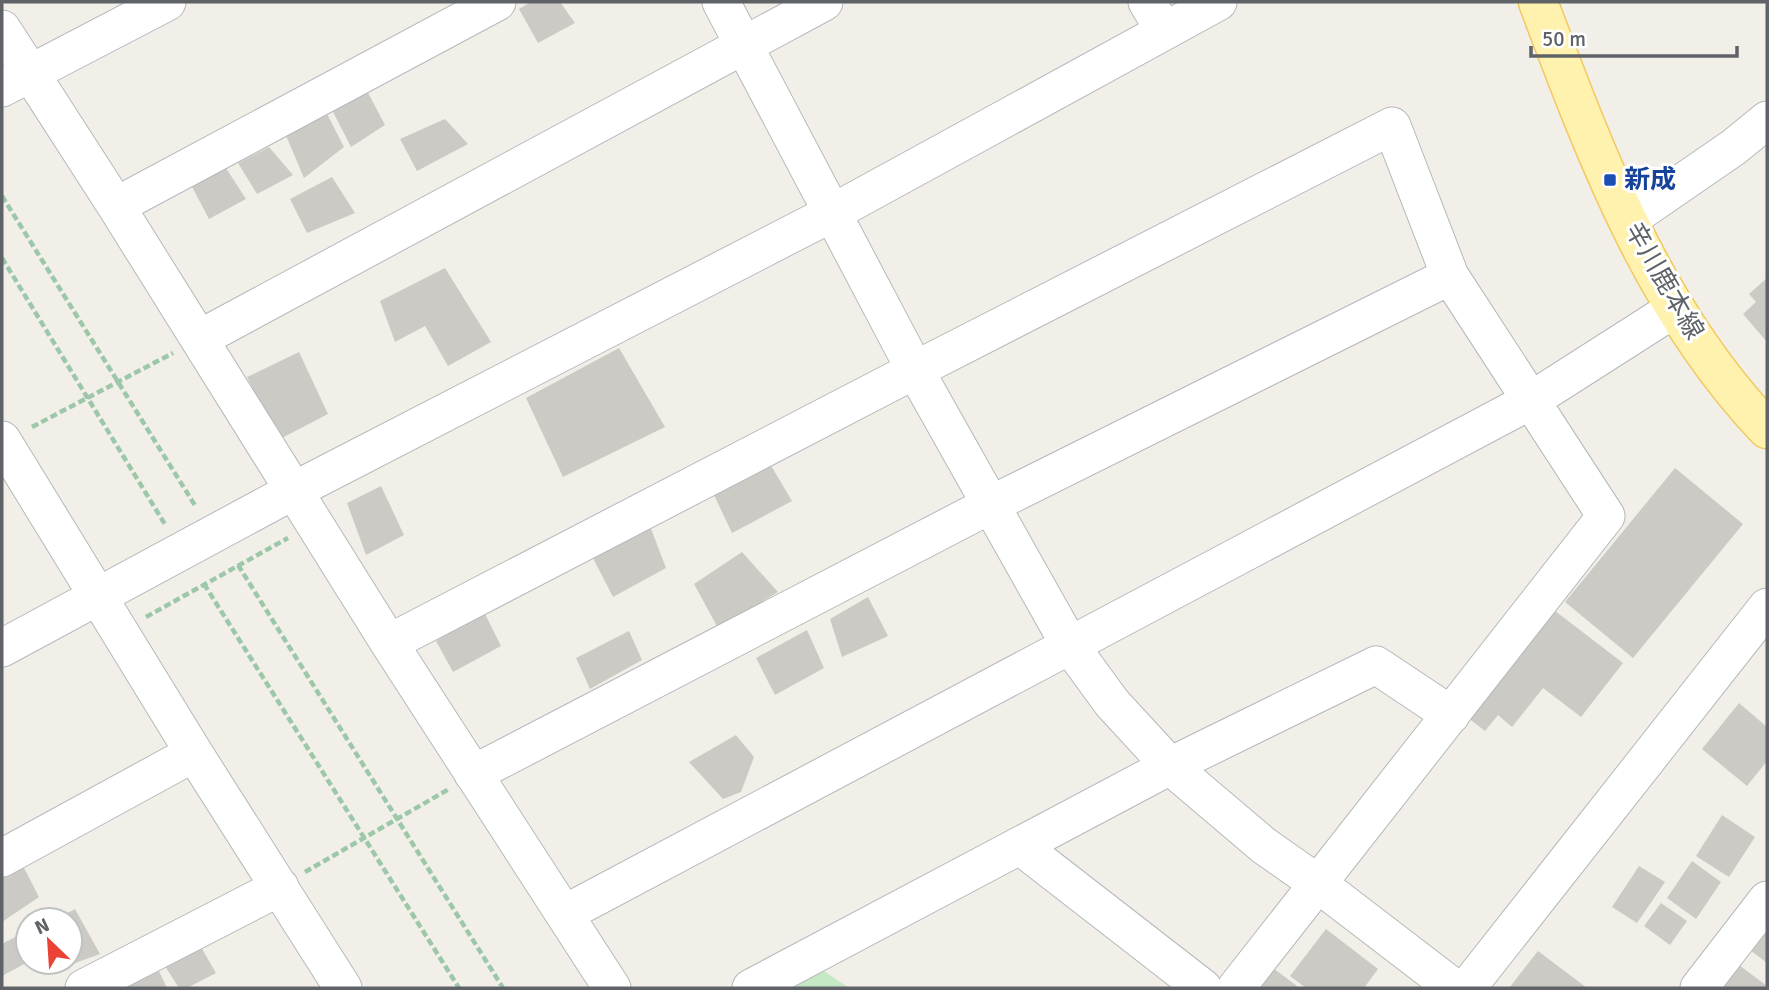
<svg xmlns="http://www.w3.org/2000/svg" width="1769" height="990" viewBox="0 0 1769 990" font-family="Signika,'Noto Sans JP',sans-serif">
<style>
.green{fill:#c5e8c5}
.building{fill:#cccac5}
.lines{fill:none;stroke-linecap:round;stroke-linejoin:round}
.minor-casing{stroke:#b5b8bc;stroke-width:39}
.major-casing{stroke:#f2c960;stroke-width:41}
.path{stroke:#9cc7a9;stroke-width:4.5;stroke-dasharray:7 3.5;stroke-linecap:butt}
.minor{stroke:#fff;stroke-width:37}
.major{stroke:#fff2af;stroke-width:38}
.transit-dot{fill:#1a4fb4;stroke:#fff;stroke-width:2.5}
.labels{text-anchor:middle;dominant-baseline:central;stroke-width:6;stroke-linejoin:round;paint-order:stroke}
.transit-label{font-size:26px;font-weight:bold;fill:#164399;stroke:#fff;text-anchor:start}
.street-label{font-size:26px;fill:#5f6368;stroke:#fff}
</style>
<rect width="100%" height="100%" fill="#f1efe8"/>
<path class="green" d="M 818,967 L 849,988 L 781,988 Z"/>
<path class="building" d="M 531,2 L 560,2 L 575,23 L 538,43 L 519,9 Z
M 365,87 L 385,125 L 351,147 L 329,104 Z
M 326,112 L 344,147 L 304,178 L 282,126 Z
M 445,119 L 468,144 L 417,171 L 400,139 Z
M 269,147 L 293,175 L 257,194 L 238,163 Z
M 224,165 L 246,199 L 209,219 L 189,181 Z
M 332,177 L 355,213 L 307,233 L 290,199 Z
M 445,268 L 491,342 L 448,366 L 425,326 L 395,342 L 380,301 Z
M 1767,278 L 1767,342 L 1743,314 L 1756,302 L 1749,294 Z
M 619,348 L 665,427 L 563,477 L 526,398 Z
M 299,352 L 328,414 L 278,440 L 247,377 Z
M 770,464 L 792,501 L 732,533 L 713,493 Z
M 1675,468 L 1743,524 L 1633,658 L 1565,602 Z
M 381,486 L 404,535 L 366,555 L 347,503 Z
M 650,526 L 666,568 L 613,597 L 593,558 Z
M 742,552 L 778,592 L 718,628 L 694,584 Z
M 868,597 L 888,636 L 842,657 L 830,619 Z
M 1546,604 L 1623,663 L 1581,717 L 1543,688 L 1512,727 L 1498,715 L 1485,731 L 1462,713 Z
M 484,612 L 501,646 L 453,672 L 436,641 Z
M 807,630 L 824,668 L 775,695 L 756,658 Z
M 629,631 L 642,660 L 590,689 L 576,658 Z
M 1739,703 L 1767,727 L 1767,761 L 1747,786 L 1702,749 Z
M 736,735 L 754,757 L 741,792 L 723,799 L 689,762 Z
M 1722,815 L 1755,837 L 1729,877 L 1696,856 Z
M 1692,861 L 1721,882 L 1696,919 L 1667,898 Z
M 21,862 L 39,897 L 2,922 L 2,877 Z
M 1639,866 L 1665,882 L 1637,923 L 1612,907 Z
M 1661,903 L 1687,921 L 1670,945 L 1644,926 Z
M 75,909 L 100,954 L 59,969 L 55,962 L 70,962 L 70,920 L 54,920 Z
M 1767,921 L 1767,963 L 1746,947 Z
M 1326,929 L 1378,969 L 1364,988 L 1306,988 L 1290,976 Z
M 26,931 L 28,962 L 2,976 L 2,944 Z
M 198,942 L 216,973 L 187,988 L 179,988 L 163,963 Z
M 1538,951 L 1587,988 L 1509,988 Z
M 1265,962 L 1297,986 L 1296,988 L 1245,988 Z
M 1735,962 L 1767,986 L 1765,988 L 1716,988 Z
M 156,965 L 167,988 L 114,988 Z"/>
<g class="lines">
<defs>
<path id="minor" d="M 721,2 L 915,370 L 1069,644 L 1112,703 L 1170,766 L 1263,845 L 1317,883 L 1454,988
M 1147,2 L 1164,30
M 2,29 L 116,206 L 389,643 L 612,988
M 2,88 L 167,2
M 116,206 L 497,2
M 1628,220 L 1734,147 L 1767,120
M 199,339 L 824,2
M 2,440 L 194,753 L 343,988
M 389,643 L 915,370 L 1392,126 L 1450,276 L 1606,516 L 1236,988
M 2,648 L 293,491 L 834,212 L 1218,2
M 473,774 L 990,505 L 1450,276
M 1020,846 L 1203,988
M 2,858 L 194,753
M 564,914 L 1530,401 L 1674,309
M 84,988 L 280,887
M 751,988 L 1170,766 L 1376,665 L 1451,715
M 1467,988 L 1767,607
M 1699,988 L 1767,900"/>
<path id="major" d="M 1538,2 C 1595,153 1653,310 1767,429"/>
</defs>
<use href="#minor" class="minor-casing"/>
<use href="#major" class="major-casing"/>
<path class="path" d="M 2,196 L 196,507
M 2,258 L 166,526
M 32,427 L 173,353
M 238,565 L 503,988
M 204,584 L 459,988
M 146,617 L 288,538
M 305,872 L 449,789"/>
<use href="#minor" class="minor"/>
<use href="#major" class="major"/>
</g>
<rect class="transit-dot" x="1603" y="173" width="14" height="14" rx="3.5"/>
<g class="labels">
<g class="transit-label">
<text x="1624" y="180">新成</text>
</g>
<g class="street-label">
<text transform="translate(1664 281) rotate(60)">辛川鹿本線</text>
</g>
</g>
<rect width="1769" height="990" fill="none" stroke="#5f6368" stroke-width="7"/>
<g transform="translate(49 941) rotate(335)"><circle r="33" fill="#ffffff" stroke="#bfc1c3" stroke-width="2"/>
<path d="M0-5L12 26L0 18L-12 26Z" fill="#ea4335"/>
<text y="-10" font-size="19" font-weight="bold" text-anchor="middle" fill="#5f6368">N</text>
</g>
<path d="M1531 46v10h206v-10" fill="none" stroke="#5f6368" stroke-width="3.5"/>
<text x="1542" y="46" font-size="21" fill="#5f6368" stroke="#ffffff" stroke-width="5" paint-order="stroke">50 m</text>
</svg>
